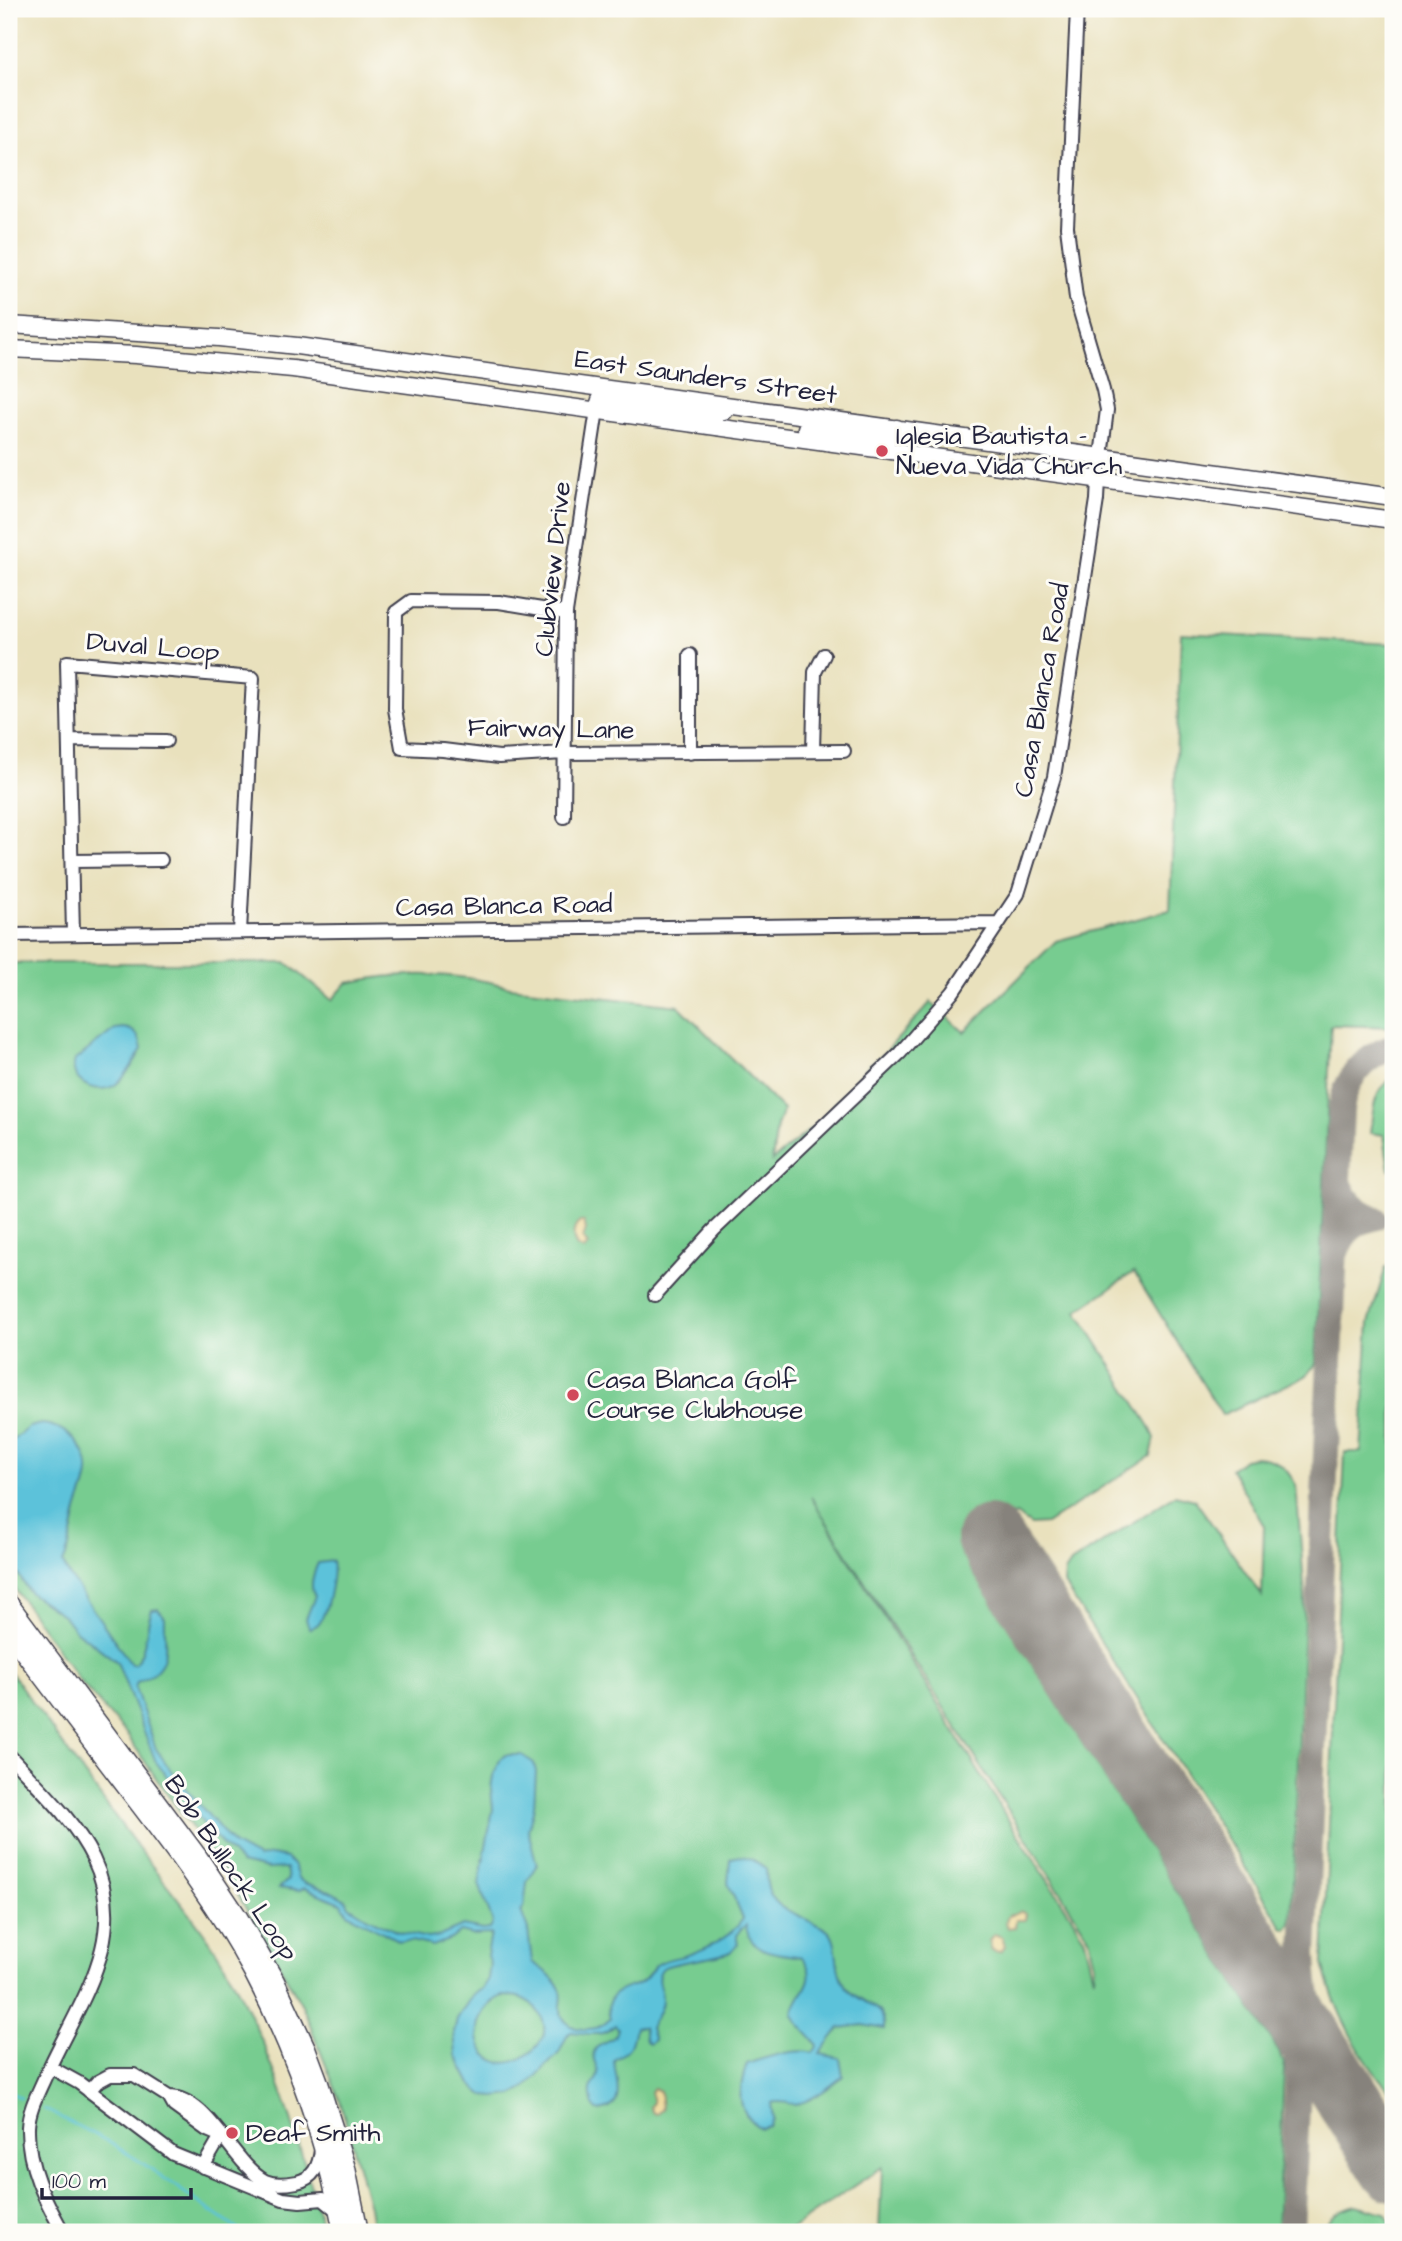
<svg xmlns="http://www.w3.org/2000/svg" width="1402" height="2241" viewBox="0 0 1402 2241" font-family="'Architects Daughter',sans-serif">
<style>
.green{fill:#77cc90;stroke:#4c7766;stroke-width:2;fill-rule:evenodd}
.sand{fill:#eeda9e;stroke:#887e6c;stroke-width:2}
.water{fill:#5cc2da;stroke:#3f728a;stroke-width:2;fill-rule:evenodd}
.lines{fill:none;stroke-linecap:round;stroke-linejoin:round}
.stream{stroke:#5cc2da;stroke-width:2.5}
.taxiway{stroke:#86827c;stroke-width:26}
.runway{stroke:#86827c;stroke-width:66}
.minor-casing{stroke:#403f4e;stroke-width:16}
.major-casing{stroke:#403f4e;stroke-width:19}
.highway-casing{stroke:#403f4e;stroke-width:21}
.minor{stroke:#fff;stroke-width:12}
.major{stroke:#fff;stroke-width:16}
.highway{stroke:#fff;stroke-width:18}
.poi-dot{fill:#d1495b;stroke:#fdfcf7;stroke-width:2.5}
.labels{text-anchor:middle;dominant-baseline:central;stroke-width:6;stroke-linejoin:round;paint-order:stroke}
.street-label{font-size:26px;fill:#22223b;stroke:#fdfcf7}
.poi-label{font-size:26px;fill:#22223b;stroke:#fdfcf7;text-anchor:start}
</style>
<rect width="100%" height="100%" fill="#fdfcf7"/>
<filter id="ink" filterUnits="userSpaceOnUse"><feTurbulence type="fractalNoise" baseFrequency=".0143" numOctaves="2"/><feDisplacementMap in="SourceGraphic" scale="14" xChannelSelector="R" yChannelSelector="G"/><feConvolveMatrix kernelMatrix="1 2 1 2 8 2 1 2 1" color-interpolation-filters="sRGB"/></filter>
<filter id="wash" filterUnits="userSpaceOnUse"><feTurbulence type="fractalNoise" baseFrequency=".00686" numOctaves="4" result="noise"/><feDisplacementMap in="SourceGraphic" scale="28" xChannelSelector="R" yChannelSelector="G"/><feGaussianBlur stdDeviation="1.57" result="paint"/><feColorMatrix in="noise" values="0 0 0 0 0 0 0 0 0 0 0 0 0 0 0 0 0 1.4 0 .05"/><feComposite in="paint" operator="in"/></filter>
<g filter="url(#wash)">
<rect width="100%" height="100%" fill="#e9e1bd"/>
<path class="green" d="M 1181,633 L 1393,644 L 1393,1027 L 1331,1025 L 1316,1364 L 1306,1376 L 1222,1415 L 1134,1272 L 1077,1311 L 1149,1425 L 1155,1438 L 1151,1456 L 1046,1524 L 1031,1525 L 1016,1515 L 960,1551 L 1279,2052 L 1284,2063 L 1284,2072 L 1277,2232 L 879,2232 L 882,2167 L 786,2232 L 373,2232 L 369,2207 L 340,2101 L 302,2005 L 224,1871 L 164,1790 L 125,1732 L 81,1683 L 9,1581 L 9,963 L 287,963 L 332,1000 L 347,983 C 401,971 457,972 510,987 L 679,1006 L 783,1110 L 777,1126 L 772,1161 L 818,1123 L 869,1065 L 882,1056 L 931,1002 L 964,1032 L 1056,941 L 1170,910 ZM 811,1497 L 1089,1938 L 1095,1965 L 1094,1978 L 1085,1940 L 1070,1914 L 1012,1826 Z
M 1393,1077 L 1393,1171 L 1389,1170 L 1384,1135 L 1370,1133 C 1373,1112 1373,1089 1393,1077 Z
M 1393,1266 L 1393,2094 C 1359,2059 1334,2009 1323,1963 L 1345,1452 L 1361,1452 L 1369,1323 L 1386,1267 Z
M 1255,1457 C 1277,1458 1286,1467 1296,1485 L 1305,1597 L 1291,1924 L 1287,1929 L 1283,1927 L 1064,1584 L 1065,1572 L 1071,1563 L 1175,1495 L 1195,1500 L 1262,1596 L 1264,1526 L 1231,1469 L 1244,1459 Z
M 9,1670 C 56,1734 101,1799 149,1862 C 176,1897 206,1931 227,1969 C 273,2052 300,2141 323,2232 L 9,2232 Z
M 1356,2205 L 1385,2213 L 1393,2226 L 1393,2232 L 1324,2232 C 1329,2216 1340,2209 1356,2205 Z"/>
<path class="sand" d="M 580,1222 L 584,1222 L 586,1229 L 583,1239 L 588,1245 L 584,1250 L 577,1247 C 572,1239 572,1228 580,1222 Z
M 1020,1911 L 1026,1914 L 1025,1920 L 1016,1920 L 1015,1927 L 1008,1928 L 1006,1922 L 1008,1916 Z
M 994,1934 L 1002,1937 L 1005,1946 L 1002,1951 L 996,1952 L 992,1950 L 989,1940 Z
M 654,2088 L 660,2091 L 662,2109 L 657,2114 L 653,2113 L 650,2107 L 653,2102 L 650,2092 Z"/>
<path class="water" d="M 123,1028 C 136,1029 140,1038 142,1049 C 135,1061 126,1077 115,1085 C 98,1096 67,1082 75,1060 L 115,1029 Z
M 41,1424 C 67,1425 94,1452 87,1479 C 85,1490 80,1500 77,1511 C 73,1529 71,1546 63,1563 L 67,1572 L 131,1664 L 135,1664 C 147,1651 145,1627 152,1610 L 158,1609 L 165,1617 C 164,1649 173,1668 137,1682 L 135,1688 L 156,1749 L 174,1775 L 234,1845 L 258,1858 L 271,1855 L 287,1858 L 294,1866 L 298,1878 L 304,1883 L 330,1891 L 346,1900 L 349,1906 L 368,1918 L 396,1931 L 428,1938 L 440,1936 L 463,1926 L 483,1930 L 490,1929 L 493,1923 L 479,1884 L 493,1809 L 491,1788 L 493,1776 L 500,1760 L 505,1755 L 522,1755 L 534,1763 L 536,1772 L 534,1807 L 528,1830 L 537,1866 L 527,1882 L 524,1907 L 521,1911 L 528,1930 L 532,1962 C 543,1970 554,1976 560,1989 C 565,1997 558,2006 562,2016 C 571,2034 598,2032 610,2019 C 602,1991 622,1991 640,1983 C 649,1979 650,1969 658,1964 C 665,1959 676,1958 684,1956 C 706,1949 729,1939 743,1919 L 728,1883 L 730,1859 C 743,1852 754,1860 766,1868 C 767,1873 766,1878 767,1884 C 772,1908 791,1911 810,1921 C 815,1924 824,1927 829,1932 C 840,1943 833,1971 847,1988 C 860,2004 887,2005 884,2029 L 863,2025 L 840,2028 L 820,2054 L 840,2058 L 843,2076 C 832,2085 808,2105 793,2104 C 785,2103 780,2100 771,2103 L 773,2119 L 769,2126 L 760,2128 C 735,2111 738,2090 747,2064 C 764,2058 797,2047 813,2053 L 818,2045 L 798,2023 L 793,2015 C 796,1992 822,1982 802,1957 C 780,1953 749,1955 746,1925 C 738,1931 735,1934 738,1944 C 736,1947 733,1950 730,1952 C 717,1959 667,1962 662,1969 C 653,1981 663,1988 662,1999 C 662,2011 654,2019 650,2028 L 654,2040 L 649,2044 L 646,2041 L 643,2027 L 635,2027 C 631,2049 631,2048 614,2060 C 615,2080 629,2109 597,2111 L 593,2106 C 592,2102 590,2094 591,2089 C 593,2083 598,2080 598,2073 C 597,2064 590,2059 595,2050 C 601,2038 616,2044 618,2028 L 615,2025 C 601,2039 589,2033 571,2032 L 567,2036 L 559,2053 L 523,2090 L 513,2095 L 495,2097 L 485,2096 L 471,2084 L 456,2055 L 454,2032 L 457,2019 L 469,2000 L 474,1993 L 482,1989 L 488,1979 L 490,1964 L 487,1956 L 491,1934 L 471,1935 L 460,1932 L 451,1939 L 433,1946 L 411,1941 L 399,1941 L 349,1914 L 341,1903 L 304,1888 L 299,1891 L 279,1888 L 288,1880 L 286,1868 L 268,1869 L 241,1863 L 210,1832 L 156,1762 L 117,1662 L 75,1630 L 64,1616 L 30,1593 L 9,1560 L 9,1443 L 29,1427 ZM 502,1996 C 507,1996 513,1996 518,1997 C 535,2001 550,2023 542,2039 C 537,2048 531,2053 522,2058 C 481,2080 457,2019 502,1996 Z
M 332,1561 C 335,1574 327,1613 319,1623 C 315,1628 313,1627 309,1628 L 306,1619 L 315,1596 C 309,1587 313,1573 318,1563 Z"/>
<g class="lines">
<path class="stream" d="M 9,2091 L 21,2098
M 44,2109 L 107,2141 L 141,2162 L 241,2232"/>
<path class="taxiway" d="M 1336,1252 C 1343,1232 1354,1223 1374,1218 C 1354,1210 1345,1200 1338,1179
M 1258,1957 C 1272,1971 1288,1979 1302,1959
M 1277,1987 C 1290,2020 1300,2050 1298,2086
M 1291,2232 L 1298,2086 C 1312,2063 1326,2071 1341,2087 C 1318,2044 1305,2003 1304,1954 L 1341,1110 C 1345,1079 1363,1057 1393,1047"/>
<path class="runway" d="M 989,1538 L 1393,2168"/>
</g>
</g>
<g filter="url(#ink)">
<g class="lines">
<defs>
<path id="minor" d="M 566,613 L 499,602 L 411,601 L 396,612 L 395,709 L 402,748 L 443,750 L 499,757 L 563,753 L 844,751
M 69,740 L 166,741
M 813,751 L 815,672 L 824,655
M 690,753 L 690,655
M 564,817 L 566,613 L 597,410
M 72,861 L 161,860
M 73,934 L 67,662 L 253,678 L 240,932
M 9,935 L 999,923
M 655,1295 L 714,1230 L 900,1053 L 953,992 L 1018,894 L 1054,777 L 1097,500 L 1098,479 L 1107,410 L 1103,390 L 1076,298 L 1067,227 L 1077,9
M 9,1755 C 38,1787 74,1819 93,1858 C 132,1938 76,2006 45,2077 C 38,2093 29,2109 28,2127 C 27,2166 45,2200 63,2232
M 50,2067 L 79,2083 L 173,2154 L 283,2199 L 300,2201 L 323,2199 L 339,2212
M 89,2091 L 97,2082 L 110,2075 L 134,2075 L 169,2097 L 174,2106 L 207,2130 L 221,2136
M 169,2097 C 208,2097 233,2164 265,2181 C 274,2185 287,2184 297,2182 C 314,2178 319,2166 321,2150
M 203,2167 L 221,2136"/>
<path id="major" d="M 9,325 L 219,338 L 297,346 L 1393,497
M 9,349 L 136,355 L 293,369 L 1393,520
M 597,410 L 600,400 L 604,399 L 697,412 L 724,411
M 806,428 L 884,438 L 891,436 L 897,428"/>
<path id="highway" d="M 9,1604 L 198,1857 L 238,1917 L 275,1981 L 306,2048 L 318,2080 L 346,2168 L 359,2232
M 9,1632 C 50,1687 92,1742 134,1797 C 177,1853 220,1910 253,1972 C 296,2054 326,2142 343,2232"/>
</defs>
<use href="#minor" class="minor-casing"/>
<use href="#major" class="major-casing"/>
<use href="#highway" class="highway-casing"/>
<use href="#minor" class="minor"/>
<use href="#major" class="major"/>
<use href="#highway" class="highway"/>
</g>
</g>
<g class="poi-dot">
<circle cx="882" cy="451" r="7"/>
<circle cx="573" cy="1395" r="7"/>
<circle cx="232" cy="2133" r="7"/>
</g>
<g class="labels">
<g class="street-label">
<text transform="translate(706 377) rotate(8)">East Saunders Street</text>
<text transform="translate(553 569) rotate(-84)">Clubview Drive</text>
<text transform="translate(153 647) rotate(5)">Duval Loop</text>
<text transform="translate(1042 690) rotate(-80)">Casa Blanca Road</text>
<text transform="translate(551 729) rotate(1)">Fairway Lane</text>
<text transform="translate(504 906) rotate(-1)">Casa Blanca Road</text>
<text transform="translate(231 1868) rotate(56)">Bob Bullock Loop</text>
</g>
<g class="poi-label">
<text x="896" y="436">Iglesia Bautista -<tspan x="896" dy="30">Nueva Vida Church</tspan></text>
<text x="587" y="1380">Casa Blanca Golf<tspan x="587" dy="30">Course Clubhouse</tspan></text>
<text x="246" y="2133">Deaf Smith</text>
</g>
</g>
<rect width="1402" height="2241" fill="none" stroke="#fdfcf7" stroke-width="35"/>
<path d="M42 2188v10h149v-10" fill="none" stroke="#22223b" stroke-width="3.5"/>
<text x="52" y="2188" font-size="21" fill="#22223b" stroke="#fdfcf7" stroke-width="5" paint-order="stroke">100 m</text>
</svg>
